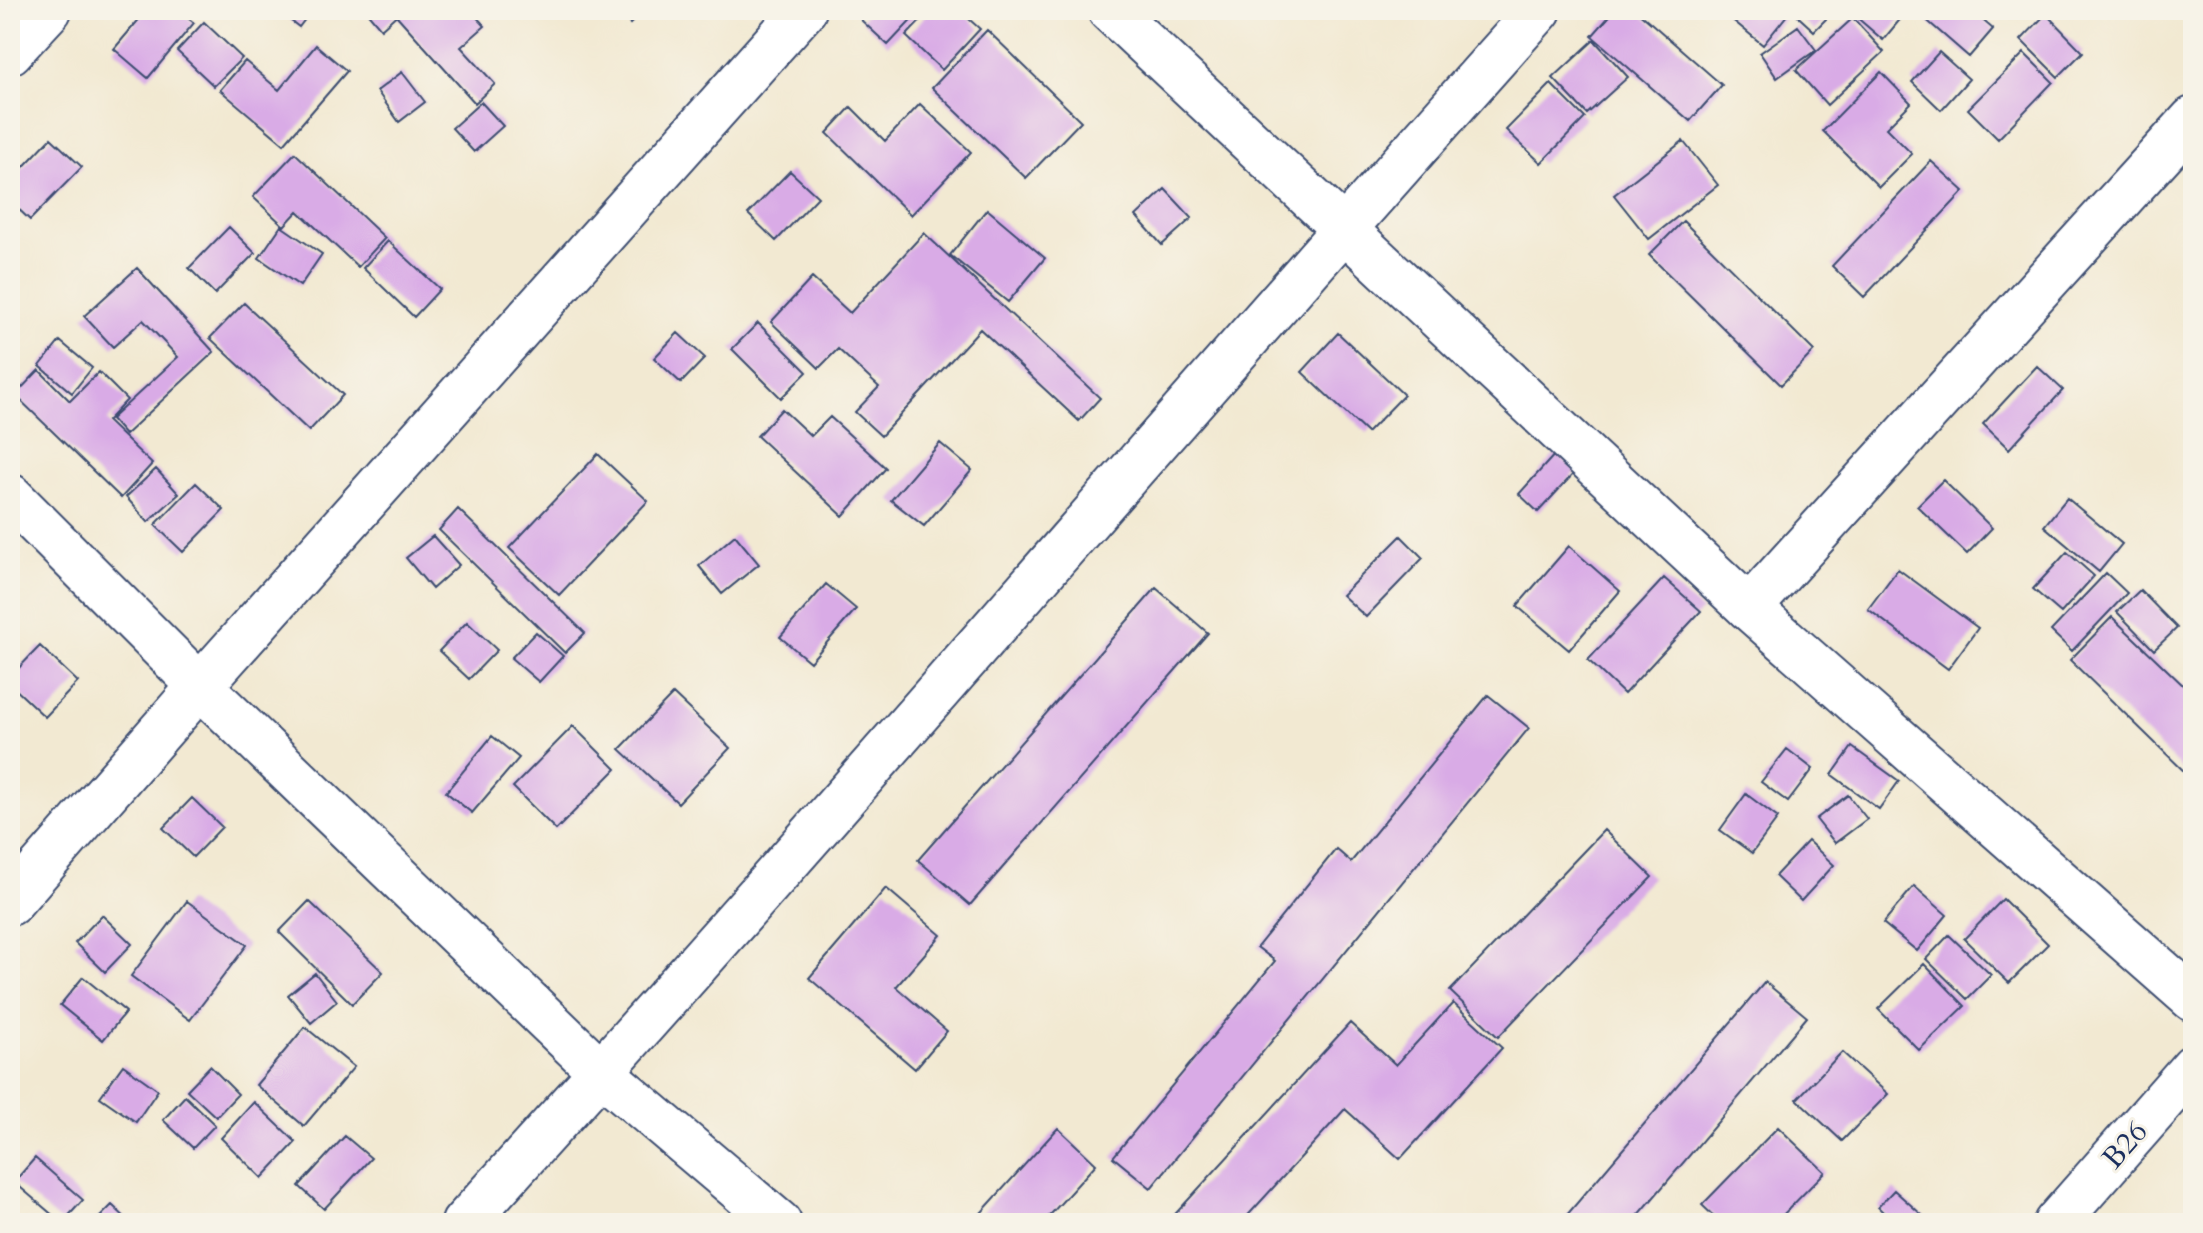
<svg xmlns="http://www.w3.org/2000/svg" width="2203" height="1233" viewBox="0 0 2203 1233" font-family="Cardo,serif">
<style>
.building{fill:#d9abe6}
.lines{fill:none;stroke-linecap:round;stroke-linejoin:round}
.minor-casing{stroke:#3b4b6f;stroke-width:48}
.major-casing{stroke:#3b4b6f;stroke-width:48}
.highway-casing{stroke:#3b4b6f;stroke-width:48}
.minor{stroke:#fff;stroke-width:44}
.major{stroke:#fff;stroke-width:44}
.highway{stroke:#fff;stroke-width:44}
.labels{text-anchor:middle;dominant-baseline:central;stroke-width:6;stroke-linejoin:round;paint-order:stroke}
.street-label{font-size:30px;fill:#1b2f5e;stroke:#f7f3e8}
</style>
<rect width="100%" height="100%" fill="#f7f3e8"/>
<filter id="ink" filterUnits="userSpaceOnUse"><feTurbulence type="fractalNoise" baseFrequency=".0125" numOctaves="2"/><feDisplacementMap in="SourceGraphic" scale="16" xChannelSelector="R" yChannelSelector="G"/><feConvolveMatrix kernelMatrix="1 2 1 2 8 2 1 2 1" color-interpolation-filters="sRGB"/></filter>
<filter id="wash" filterUnits="userSpaceOnUse"><feTurbulence type="fractalNoise" baseFrequency=".006" numOctaves="4" result="noise"/><feDisplacementMap in="SourceGraphic" scale="32" xChannelSelector="R" yChannelSelector="G"/><feGaussianBlur stdDeviation="1.8" result="paint"/><feColorMatrix in="noise" values="0 0 0 0 0 0 0 0 0 0 0 0 0 0 0 0 0 1.4 0 .05"/><feComposite in="paint" operator="in"/></filter>
<g filter="url(#wash)">
<rect width="100%" height="100%" fill="#f2e9d2"/>
<g id="blocks">
<path class="building" d="M 147,10 L 178,10 L 194,23 L 148,78 L 114,49 Z
M 277,10 L 312,10 L 299,27 Z
M 365,10 L 402,10 L 381,29 Z
M 404,10 L 470,10 L 485,26 L 461,47 L 495,84 L 475,103 L 397,16 Z
M 615,10 L 644,10 L 630,24 Z
M 871,10 L 921,10 L 888,45 L 861,20 Z
M 931,10 L 959,10 L 980,29 L 942,70 L 906,36 Z
M 1615,10 L 1636,10 L 1722,85 L 1690,121 L 1592,36 Z
M 1734,10 L 1782,10 L 1787,15 L 1763,45 L 1729,17 Z
M 1791,10 L 1835,10 L 1814,31 Z
M 1859,10 L 1908,10 L 1883,40 L 1854,15 Z
M 1915,10 L 1971,10 L 1993,29 L 1969,57 Z
M 2046,14 L 2083,52 L 2058,77 L 2021,40 Z
M 1853,18 L 1884,52 L 1827,105 L 1796,70 Z
M 204,22 L 242,58 L 214,86 L 177,51 Z
M 1798,26 L 1816,50 L 1777,78 L 1760,53 Z
M 987,30 L 1081,121 L 1026,178 L 932,88 Z
M 1594,40 L 1628,77 L 1587,114 L 1553,78 Z
M 316,45 L 347,71 L 284,144 L 220,90 L 245,61 L 279,90 Z
M 1939,52 L 1969,79 L 1941,110 L 1912,82 Z
M 2024,53 L 2053,82 L 1998,139 L 1968,109 Z
M 402,72 L 425,102 L 399,122 L 377,91 Z
M 1881,72 L 1911,103 L 1886,128 L 1912,154 L 1879,187 L 1823,131 Z
M 1551,84 L 1585,118 L 1541,163 L 1506,130 Z
M 481,102 L 503,126 L 474,152 L 452,128 Z
M 920,104 L 971,152 L 911,215 L 827,133 L 851,107 L 885,141 Z
M 51,138 L 82,167 L 30,220 L 10,201 L 10,181 Z
M 1683,141 L 1718,185 L 1649,239 L 1614,195 Z
M 295,153 L 385,238 L 358,267 L 298,211 L 284,226 L 253,197 Z
M 1931,161 L 1964,191 L 1864,297 L 1832,266 Z
M 790,171 L 818,197 L 776,241 L 748,214 Z
M 1165,189 L 1192,218 L 1162,245 L 1136,216 Z
M 987,209 L 1045,258 L 1008,302 L 950,255 Z
M 1683,221 L 1814,351 L 1781,385 L 1649,255 Z
M 281,226 L 322,254 L 300,286 L 259,258 Z
M 229,227 L 255,253 L 215,294 L 189,268 Z
M 924,233 L 1100,398 L 1079,421 L 980,329 L 881,436 L 855,412 L 879,387 L 838,349 L 819,368 L 771,322 L 812,278 L 850,313 Z
M 388,241 L 440,289 L 414,317 L 363,268 Z
M 137,268 L 214,352 L 125,435 L 111,419 L 178,357 L 143,320 L 113,347 L 84,316 Z
M 244,303 L 343,395 L 309,431 L 210,338 Z
M 758,323 L 807,372 L 781,398 L 732,349 Z
M 678,333 L 705,358 L 681,383 L 654,358 Z
M 1338,333 L 1404,395 L 1367,433 L 1302,372 Z
M 60,341 L 92,368 L 72,393 L 40,366 Z
M 2037,366 L 2063,390 L 2009,449 L 1983,424 Z
M 39,370 L 70,401 L 99,372 L 127,400 L 107,421 L 152,464 L 121,498 L 15,395 Z
M 782,409 L 811,436 L 830,417 L 886,468 L 843,516 L 757,436 Z
M 940,443 L 972,470 L 924,526 L 891,500 Z
M 1556,453 L 1576,471 L 1538,512 L 1519,494 Z
M 598,454 L 648,501 L 559,595 L 509,548 Z
M 156,469 L 179,494 L 148,522 L 126,497 Z
M 1943,480 L 1992,528 L 1967,554 L 1917,506 Z
M 196,483 L 224,510 L 183,552 L 155,525 Z
M 2067,498 L 2122,544 L 2099,572 L 2044,526 Z
M 458,509 L 585,633 L 565,653 L 439,530 Z
M 735,535 L 759,564 L 722,594 L 699,566 Z
M 433,536 L 459,565 L 432,589 L 406,558 Z
M 1401,536 L 1423,558 L 1366,617 L 1342,595 Z
M 1569,546 L 1620,591 L 1569,650 L 1517,606 Z
M 2067,552 L 2094,576 L 2061,613 L 2033,589 Z
M 1898,569 L 1978,628 L 1948,669 L 1868,609 Z
M 2106,573 L 2127,593 L 2072,651 L 2051,631 Z
M 1664,578 L 1701,611 L 1624,694 L 1588,660 Z
M 826,584 L 856,609 L 810,662 L 780,637 Z
M 1156,588 L 1208,633 L 970,905 L 918,860 Z
M 2140,590 L 2177,628 L 2154,650 L 2117,612 Z
M 2112,617 L 2186,688 L 2193,680 L 2193,774 L 2190,777 L 2070,660 Z
M 467,622 L 497,650 L 469,679 L 439,651 Z
M 536,632 L 563,656 L 539,682 L 511,658 Z
M 40,646 L 78,682 L 45,717 L 10,684 L 10,677 Z
M 673,694 L 730,748 L 678,803 L 620,749 Z
M 1488,695 L 1529,728 L 1151,1188 L 1113,1157 L 1275,961 L 1257,947 L 1336,849 L 1351,862 Z
M 573,726 L 616,769 L 556,830 L 513,787 Z
M 492,736 L 519,758 L 472,813 L 446,792 Z
M 1852,747 L 1899,781 L 1879,809 L 1832,775 Z
M 1787,749 L 1813,769 L 1788,802 L 1761,782 Z
M 1746,794 L 1778,818 L 1752,853 L 1720,830 Z
M 1848,795 L 1867,819 L 1835,843 L 1816,819 Z
M 192,798 L 222,827 L 193,857 L 163,828 Z
M 1604,830 L 1652,877 L 1498,1037 L 1450,991 Z
M 1808,841 L 1834,865 L 1801,901 L 1775,876 Z
M 1914,886 L 1947,915 L 1917,951 L 1883,923 Z
M 886,888 L 941,935 L 896,987 L 947,1031 L 915,1069 L 809,978 Z
M 2003,899 L 2048,944 L 2009,983 L 1964,939 Z
M 187,901 L 247,945 L 190,1020 L 131,976 Z
M 309,901 L 383,972 L 352,1004 L 279,932 Z
M 102,915 L 132,944 L 105,972 L 75,943 Z
M 1949,935 L 1991,975 L 1967,999 L 1926,959 Z
M 1924,964 L 1965,1006 L 1919,1050 L 1878,1009 Z
M 315,973 L 337,1001 L 311,1023 L 288,995 Z
M 83,977 L 126,1012 L 103,1040 L 60,1005 Z
M 1765,982 L 1807,1017 L 1632,1223 L 1560,1223 Z
M 1453,1003 L 1502,1048 L 1400,1159 L 1345,1109 L 1241,1223 L 1167,1223 L 1350,1023 L 1396,1065 Z
M 305,1027 L 354,1067 L 304,1126 L 256,1085 Z
M 1842,1052 L 1888,1094 L 1842,1141 L 1797,1099 Z
M 123,1065 L 158,1090 L 136,1122 L 100,1097 Z
M 210,1066 L 238,1094 L 216,1117 L 187,1090 Z
M 185,1096 L 215,1125 L 193,1148 L 163,1120 Z
M 254,1102 L 296,1142 L 262,1178 L 221,1138 Z
M 1778,1127 L 1825,1172 L 1775,1223 L 1721,1223 L 1702,1205 Z
M 1058,1128 L 1096,1164 L 1043,1223 L 972,1223 Z
M 345,1136 L 371,1158 L 324,1209 L 299,1186 Z
M 35,1158 L 83,1200 L 62,1223 L 14,1182 Z
M 1894,1190 L 1931,1223 L 1894,1223 L 1878,1207 Z
M 112,1205 L 131,1223 L 94,1223 Z"/>
</g>
</g>
<g filter="url(#ink)">
<use href="#blocks" fill-opacity="0" stroke="#3b4b6f" stroke-width="2"/>
<g class="lines">
<defs>
<path id="minor" d="M 10,52 L 49,10
M 10,496 L 200,686 L 602,1073 L 779,1223
M 1749,608 L 2193,119
M 10,903 L 200,686 L 804,10
M 464,1223 C 828,824 1178,412 1539,10"/>
<path id="major" d="M 1110,10 L 1749,608 L 2193,999"/>
<path id="highway" d="M 2056,1223 L 2193,1067"/>
</defs>
<use href="#minor" class="minor-casing"/>
<use href="#major" class="major-casing"/>
<use href="#highway" class="highway-casing"/>
<use href="#minor" class="minor"/>
<use href="#major" class="major"/>
<use href="#highway" class="highway"/>
</g>
</g>
<g class="labels">
<g class="street-label">
<text transform="translate(2125 1145) rotate(-49)">B26</text>
</g>
</g>
<rect width="2203" height="1233" fill="none" stroke="#f7f3e8" stroke-width="40"/>
</svg>
